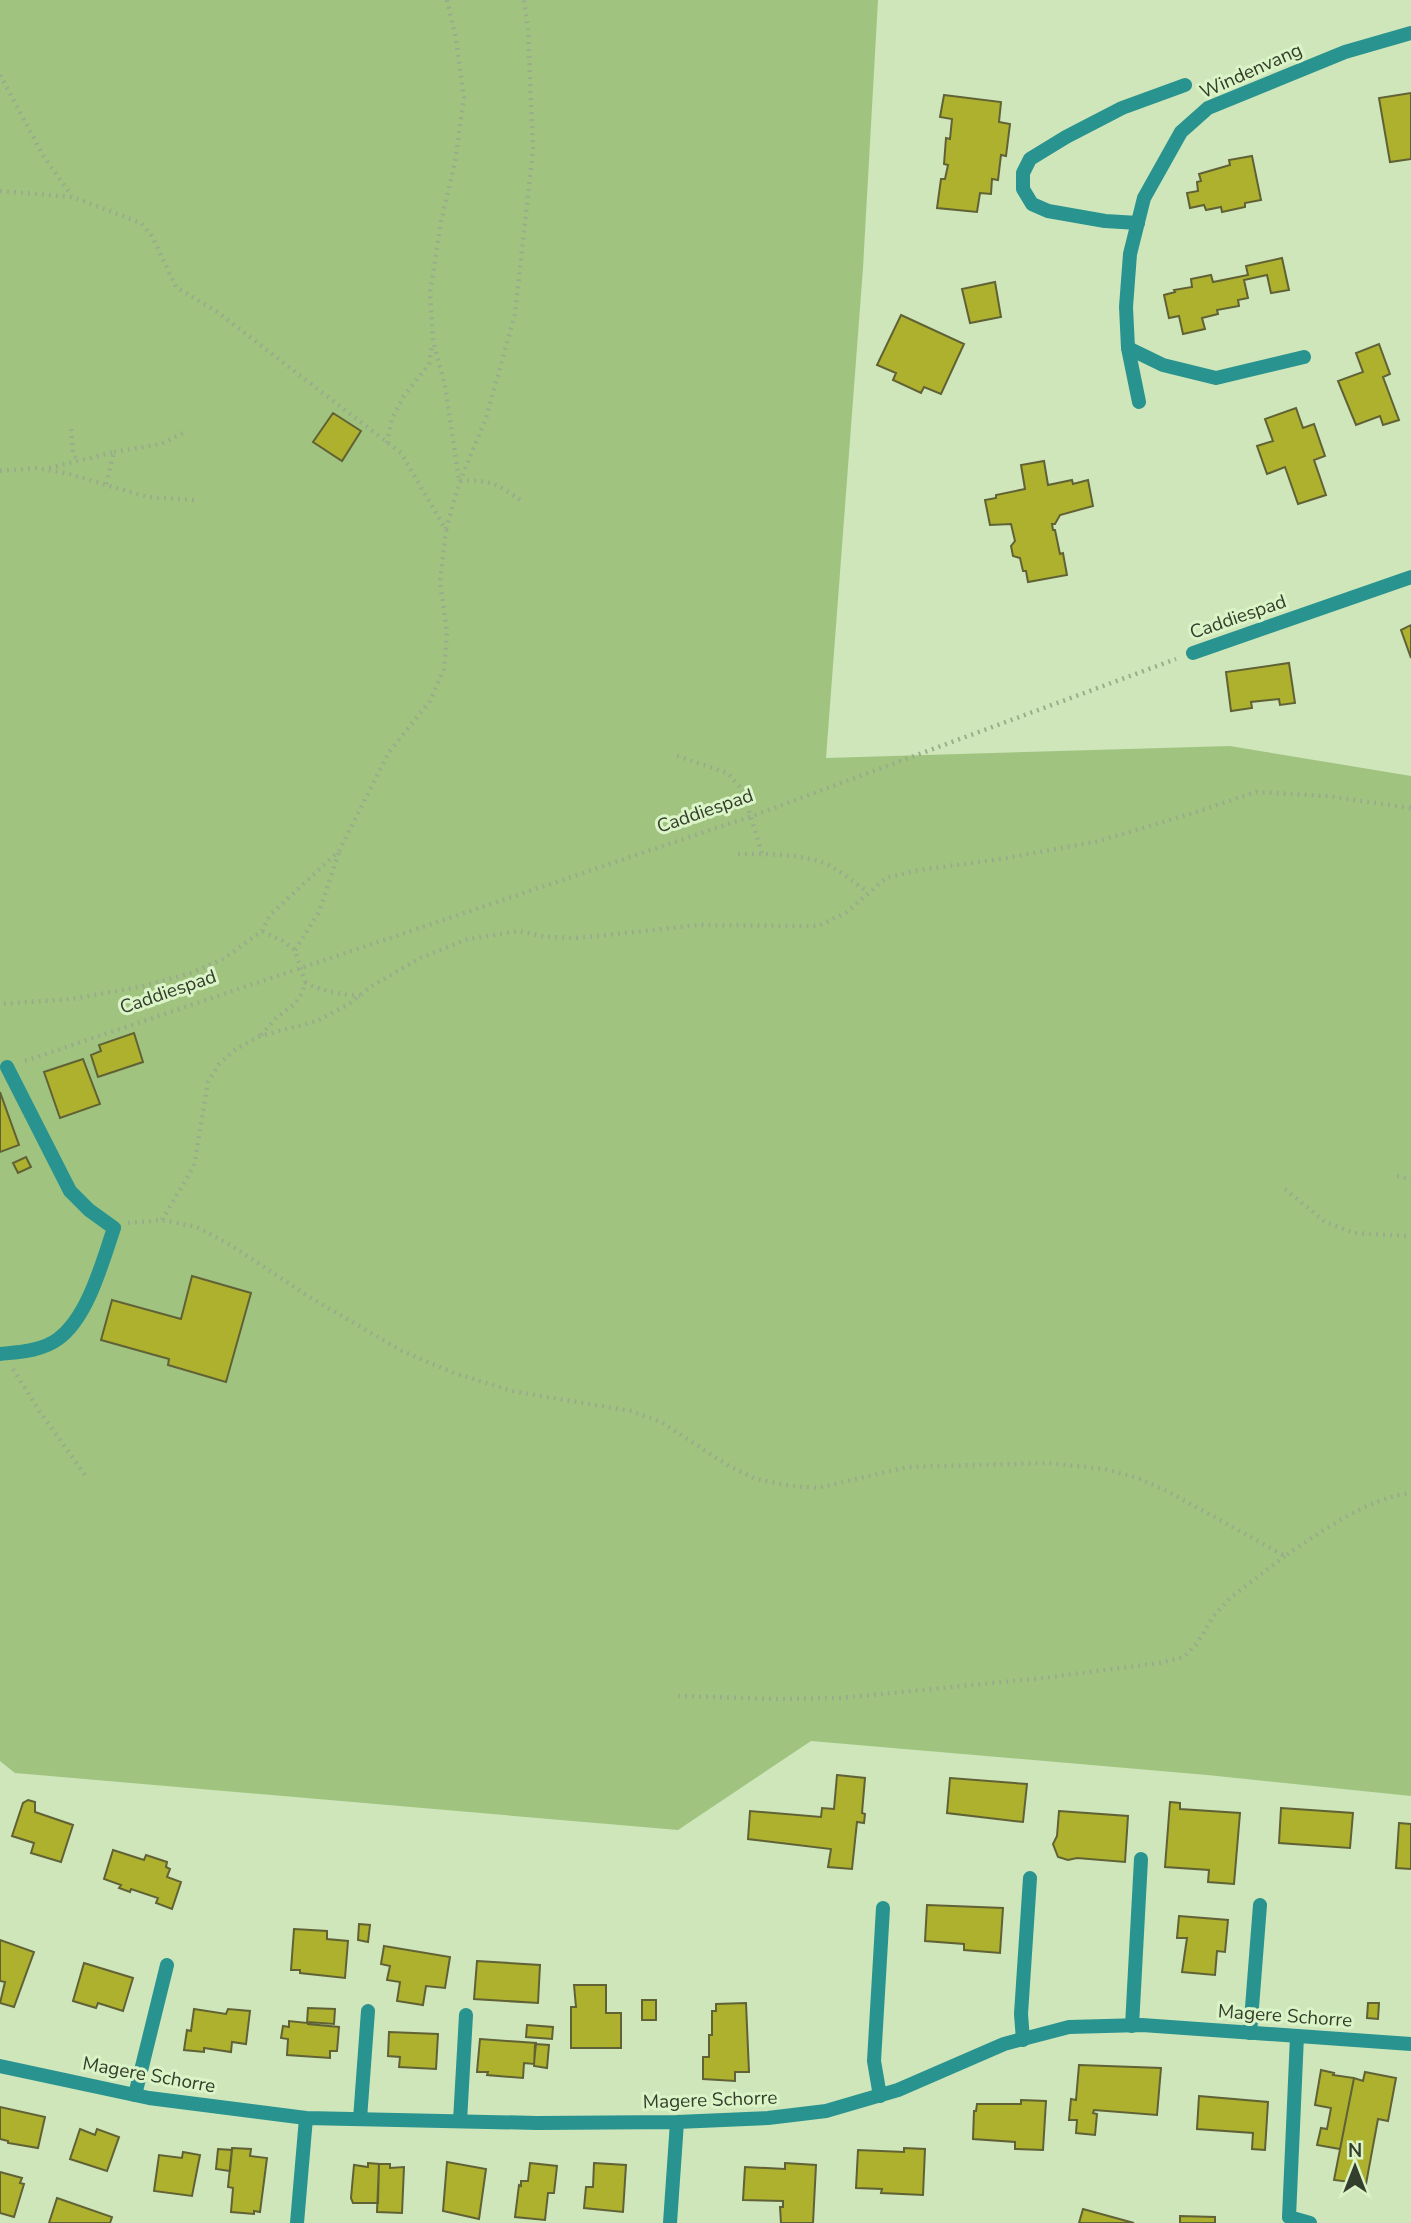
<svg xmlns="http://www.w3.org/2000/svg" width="1411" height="2223" viewBox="0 0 1411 2223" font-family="'Nunito Sans',sans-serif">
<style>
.green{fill:#a0c480}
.building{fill:#adb12e;stroke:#606235;stroke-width:2}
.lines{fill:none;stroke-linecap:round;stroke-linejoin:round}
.path{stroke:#9aad8a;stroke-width:4.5;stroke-dasharray:2 5;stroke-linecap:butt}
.lane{stroke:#29938f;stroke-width:14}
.street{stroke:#29938f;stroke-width:14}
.labels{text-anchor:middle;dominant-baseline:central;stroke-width:6;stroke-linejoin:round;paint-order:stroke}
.street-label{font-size:19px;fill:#343e2c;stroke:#dbf4c7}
</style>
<rect width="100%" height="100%" fill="#cee6ba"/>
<path class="green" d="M 0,0 L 878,0 L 863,268 L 826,758 L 1230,746 L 1411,776 L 1411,1796 L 1207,1775 L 811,1741 L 678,1830 L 15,1773 L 0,1761 Z"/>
<path class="building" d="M 1411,93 L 1411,159 L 1390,162 L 1379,98 Z
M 944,95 L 1001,102 L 999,122 L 1010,124 L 1006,156 L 1001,155 L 998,180 L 992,179 L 991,194 L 980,193 L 977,212 L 937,208 L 941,179 L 945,179 L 948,165 L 944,164 L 946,138 L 950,139 L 952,119 L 940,117 Z
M 1252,156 L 1261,200 L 1245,203 L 1245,207 L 1222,212 L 1221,207 L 1206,210 L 1204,205 L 1190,208 L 1187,193 L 1198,191 L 1197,182 L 1201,181 L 1199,174 L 1230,165 L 1229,160 Z
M 1282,258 L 1289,290 L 1271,293 L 1267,275 L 1244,280 L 1248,298 L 1238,300 L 1239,306 L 1217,310 L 1218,314 L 1202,318 L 1205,329 L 1183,334 L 1179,316 L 1169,318 L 1164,295 L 1175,292 L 1174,290 L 1192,287 L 1191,279 L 1211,275 L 1213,282 L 1248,275 L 1246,266 Z
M 995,282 L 1001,317 L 970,323 L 962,289 Z
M 901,315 L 964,344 L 941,394 L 924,387 L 921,393 L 893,380 L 896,373 L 877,365 Z
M 1379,344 L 1390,374 L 1383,377 L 1399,420 L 1383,425 L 1380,416 L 1356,425 L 1338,381 L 1363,372 L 1356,353 Z
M 1296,408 L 1303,428 L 1314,424 L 1325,456 L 1314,460 L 1326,495 L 1298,504 L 1285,467 L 1267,474 L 1257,446 L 1273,441 L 1265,419 Z
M 333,413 L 361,431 L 342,461 L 313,442 Z
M 1044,461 L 1048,485 L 1072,480 L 1073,484 L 1088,480 L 1093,506 L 1060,515 L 1055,524 L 1052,524 L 1053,530 L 1055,530 L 1060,554 L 1063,553 L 1067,575 L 1028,582 L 1026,571 L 1023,571 L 1020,558 L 1013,556 L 1011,546 L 1015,541 L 1011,524 L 990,525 L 985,500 L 996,498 L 996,495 L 1025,489 L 1021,465 Z
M 1411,625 L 1411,658 L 1401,630 Z
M 1289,663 L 1295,703 L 1280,705 L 1279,699 L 1251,702 L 1252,708 L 1231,711 L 1226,672 Z
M 134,1033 L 143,1062 L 98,1077 L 91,1055 L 101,1051 L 99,1045 Z
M 83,1059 L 100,1104 L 60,1118 L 44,1072 Z
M 0,1092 L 19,1145 L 0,1152 Z
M 26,1157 L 31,1167 L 18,1173 L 13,1163 Z
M 192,1276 L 251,1293 L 226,1382 L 168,1365 L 169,1359 L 101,1340 L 112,1300 L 181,1319 Z
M 837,1775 L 865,1778 L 862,1813 L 865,1814 L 864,1823 L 857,1822 L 852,1869 L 828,1867 L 831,1849 L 748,1839 L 750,1811 L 821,1817 L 822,1808 L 834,1809 Z
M 950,1778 L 1027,1784 L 1023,1822 L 947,1813 Z
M 28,1800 L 35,1802 L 35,1812 L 73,1825 L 61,1862 L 31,1853 L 34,1843 L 12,1836 L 23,1803 Z
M 1170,1802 L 1180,1803 L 1180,1809 L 1240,1813 L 1234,1884 L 1208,1882 L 1209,1870 L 1165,1867 Z
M 1281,1808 L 1353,1813 L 1350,1848 L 1279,1843 Z
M 1059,1811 L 1128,1816 L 1125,1862 L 1077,1858 L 1068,1860 L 1058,1857 L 1053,1844 L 1057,1836 Z
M 1399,1823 L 1411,1824 L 1411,1869 L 1396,1868 Z
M 113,1850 L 144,1860 L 146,1855 L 167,1862 L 166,1867 L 170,1869 L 167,1877 L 181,1882 L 172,1909 L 156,1903 L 158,1898 L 131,1889 L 130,1892 L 119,1888 L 121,1885 L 104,1879 Z
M 927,1905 L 1003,1908 L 1000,1953 L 964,1950 L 964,1944 L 925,1941 Z
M 1179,1916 L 1228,1920 L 1225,1952 L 1217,1951 L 1215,1975 L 1182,1972 L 1187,1938 L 1177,1938 Z
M 359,1924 L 370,1925 L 368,1942 L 358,1940 Z
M 294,1929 L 327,1931 L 327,1939 L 348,1941 L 345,1978 L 300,1973 L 300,1970 L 291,1970 Z
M 0,1940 L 34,1952 L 14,2007 L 0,2003 L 5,1982 L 0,1981 Z
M 384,1946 L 450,1957 L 445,1988 L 426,1986 L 423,2005 L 397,2001 L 400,1982 L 387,1980 L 390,1966 L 381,1964 Z
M 477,1961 L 540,1965 L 538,2003 L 474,1999 Z
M 84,1963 L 133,1978 L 123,2011 L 98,2003 L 96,2008 L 73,2001 Z
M 574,1985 L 606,1985 L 606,2013 L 621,2013 L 621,2048 L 571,2048 L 571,2007 L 576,2007 Z
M 642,2000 L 656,2000 L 656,2020 L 642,2020 Z
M 746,2003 L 749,2072 L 735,2072 L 735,2081 L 703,2079 L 703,2057 L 709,2057 L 709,2035 L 712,2035 L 712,2011 L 716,2011 L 716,2004 Z
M 1368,2003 L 1379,2003 L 1378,2019 L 1367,2018 Z
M 308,2008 L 335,2009 L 334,2024 L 308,2022 L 308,2024 L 339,2027 L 337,2051 L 330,2051 L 330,2058 L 287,2055 L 288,2039 L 281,2038 L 283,2026 L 289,2027 L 289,2021 L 307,2023 Z
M 194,2009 L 226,2014 L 228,2009 L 250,2011 L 246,2044 L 232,2042 L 231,2052 L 204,2048 L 204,2052 L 184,2050 L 187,2030 L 191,2031 Z
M 527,2025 L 553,2027 L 552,2039 L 526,2037 Z
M 389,2032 L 438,2034 L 436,2069 L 399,2067 L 400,2057 L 388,2056 Z
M 480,2039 L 536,2043 L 534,2064 L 524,2063 L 523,2078 L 487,2075 L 488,2072 L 477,2072 Z
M 535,2044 L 549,2045 L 547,2068 L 534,2066 Z
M 1079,2065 L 1161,2068 L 1157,2115 L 1094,2110 L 1093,2113 L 1097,2114 L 1095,2135 L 1076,2133 L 1077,2120 L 1069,2120 L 1071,2099 L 1076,2100 Z
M 1321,2070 L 1334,2073 L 1333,2075 L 1354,2078 L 1340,2149 L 1317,2145 L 1321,2128 L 1327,2129 L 1331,2108 L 1315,2105 Z
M 1365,2072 L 1396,2078 L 1388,2121 L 1378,2119 L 1366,2184 L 1334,2180 L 1354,2078 L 1363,2081 Z
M 1199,2096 L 1268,2102 L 1265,2150 L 1252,2149 L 1253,2133 L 1197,2129 Z
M 1021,2100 L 1046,2101 L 1043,2150 L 1015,2149 L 1015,2142 L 973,2139 L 974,2111 L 976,2111 L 977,2104 L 1021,2104 Z
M 0,2107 L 45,2117 L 38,2148 L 8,2143 L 8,2141 L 0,2139 Z
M 80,2129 L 95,2135 L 97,2129 L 119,2137 L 107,2171 L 70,2159 Z
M 232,2148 L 251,2149 L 250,2156 L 267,2158 L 260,2212 L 254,2211 L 254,2214 L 231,2212 L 233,2188 L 228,2187 Z
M 904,2148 L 925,2149 L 923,2195 L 881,2193 L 882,2189 L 856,2188 L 858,2150 L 904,2152 Z
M 218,2149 L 232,2150 L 230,2171 L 216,2169 Z
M 183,2152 L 200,2155 L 192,2196 L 154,2191 L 159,2155 L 182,2158 Z
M 447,2162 L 486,2169 L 479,2219 L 443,2211 Z
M 368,2163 L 379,2164 L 378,2203 L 353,2203 L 351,2198 L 354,2165 L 368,2167 Z
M 530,2163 L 557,2166 L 554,2193 L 548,2193 L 545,2220 L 515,2217 L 519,2185 L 521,2186 L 521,2181 L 528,2181 Z
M 594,2163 L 626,2165 L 623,2212 L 584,2208 L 586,2187 L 593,2187 Z
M 785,2163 L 816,2165 L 813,2223 L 781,2223 L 780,2207 L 783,2207 L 783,2201 L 743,2200 L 745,2167 L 785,2169 Z
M 379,2164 L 390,2164 L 390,2168 L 404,2167 L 402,2213 L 377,2212 Z
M 0,2172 L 22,2178 L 20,2183 L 24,2184 L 14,2217 L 0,2213 Z
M 57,2198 L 112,2217 L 110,2223 L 49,2223 Z
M 1083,2209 L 1134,2223 L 1079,2223 Z
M 1180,2216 L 1215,2217 L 1215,2223 L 1180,2223 Z"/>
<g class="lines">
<path class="path" d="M 447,0 L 456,39 L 464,98 L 455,162 L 441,222 L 430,293 L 433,341 L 445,386 L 459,480
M 0,75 L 44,157 L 72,196
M 0,191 L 73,197 L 141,223 L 152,236 L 176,287 L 216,311 L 401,453 L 446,530 L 440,582 L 447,632 L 444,669 L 430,701 L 389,752 L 339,851 L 270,915 L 262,931 L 223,959 L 191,973 L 144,986 L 72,999 L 0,1004
M 71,429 L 73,454 L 78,461
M 387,443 L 392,418 L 404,396 L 429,364 L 432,344
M 114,452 L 161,444 L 183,433
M 49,468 L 114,452 L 106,485
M 0,471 L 37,468 L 69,474 L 147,497 L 195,500
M 460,481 C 490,479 499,485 523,502
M 446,529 L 460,481 L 486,418 L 515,314 L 533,150 L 528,30 L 524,0
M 677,756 L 728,773 L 743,791 L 762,854
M 738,854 C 766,854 807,853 832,867 C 844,874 856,884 868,892
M 295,950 L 319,912 L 339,852
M 305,982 C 322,992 341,994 360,996
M 261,1035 L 277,1017 L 295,1004 L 303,991 L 305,982 L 295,950 L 283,941 L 262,931
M 25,1061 L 752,816 L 1176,659
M 1397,1176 L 1411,1179
M 1285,1189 L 1325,1222 L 1354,1233 L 1411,1236
M 162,1220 L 194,1166 L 208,1082 L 219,1064 L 236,1049 L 260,1036 L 317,1021 L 349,1004 L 372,986 L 420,958 L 468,939 L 519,931 L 547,937 L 579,938 L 699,925 L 818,926 L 847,912 L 886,878 L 919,870 L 1001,859 L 1095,842 L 1190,814 L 1256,792 L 1327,796 L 1411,808
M 128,1223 L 162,1220 L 197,1227 L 232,1246 L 311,1298 L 402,1351 L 454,1373 L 512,1391 L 631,1411 L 661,1422 L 729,1466 L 756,1479 L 792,1486 L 817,1488 L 908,1467 L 1048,1463 L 1104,1469 L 1138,1478 L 1169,1492 L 1285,1556 C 1319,1533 1369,1497 1411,1493
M 13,1369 L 40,1412 L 85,1475
M 678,1696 L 775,1699 L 841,1698 L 1043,1678 L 1159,1663 L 1184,1657 L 1198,1642 L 1213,1617 L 1230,1598 L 1285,1556"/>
<path class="lane" d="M 1138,223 L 1105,221 L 1048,211 L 1032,204 L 1023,189 L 1023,173 L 1030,159 L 1066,137 L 1122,108 L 1185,85
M 1128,348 L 1163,365 L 1216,378 L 1304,357
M 0,1354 C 19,1352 42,1351 58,1339 C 88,1317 102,1263 114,1228 L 89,1210 L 70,1191 L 7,1067
M 1132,2026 L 1141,1859
M 1250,2033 L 1260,1905
M 1297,2036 L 1289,2217 L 1310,2223
M 1023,2040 L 1021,2014 L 1030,1878
M 135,2095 L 167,1965
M 880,2096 L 874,2061 L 883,1908
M 360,2119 L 368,2011
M 460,2121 L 466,2015"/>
<path class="street" d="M 1139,402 L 1128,348 L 1126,307 L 1130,254 L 1144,198 L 1181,132 L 1208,108 L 1345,52 L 1411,33
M 1193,653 L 1411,577
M 0,2066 L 149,2098 L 306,2118 L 537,2123 L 677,2122 L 768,2118 L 826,2111 L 898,2090 L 1004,2044 L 1069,2027 L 1142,2025 L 1411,2044
M 297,2223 L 306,2118
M 670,2223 L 677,2122"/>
</g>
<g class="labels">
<g class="street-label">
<text transform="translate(1251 71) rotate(-24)">Windenvang</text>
<text transform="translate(1238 617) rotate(-19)">Caddiespad</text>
<text transform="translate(705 811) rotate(-19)">Caddiespad</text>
<text transform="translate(168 992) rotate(-19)">Caddiespad</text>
<text transform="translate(1285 2016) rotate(4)">Magere Schorre</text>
<text transform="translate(149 2075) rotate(10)">Magere Schorre</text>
<text transform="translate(710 2100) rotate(-2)">Magere Schorre</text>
</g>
</g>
<g transform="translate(1355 2167)" stroke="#dbf4c7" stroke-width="5" paint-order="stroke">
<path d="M0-5L12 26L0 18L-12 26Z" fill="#343e2c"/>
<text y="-10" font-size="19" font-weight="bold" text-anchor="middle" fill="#343e2c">N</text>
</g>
</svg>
